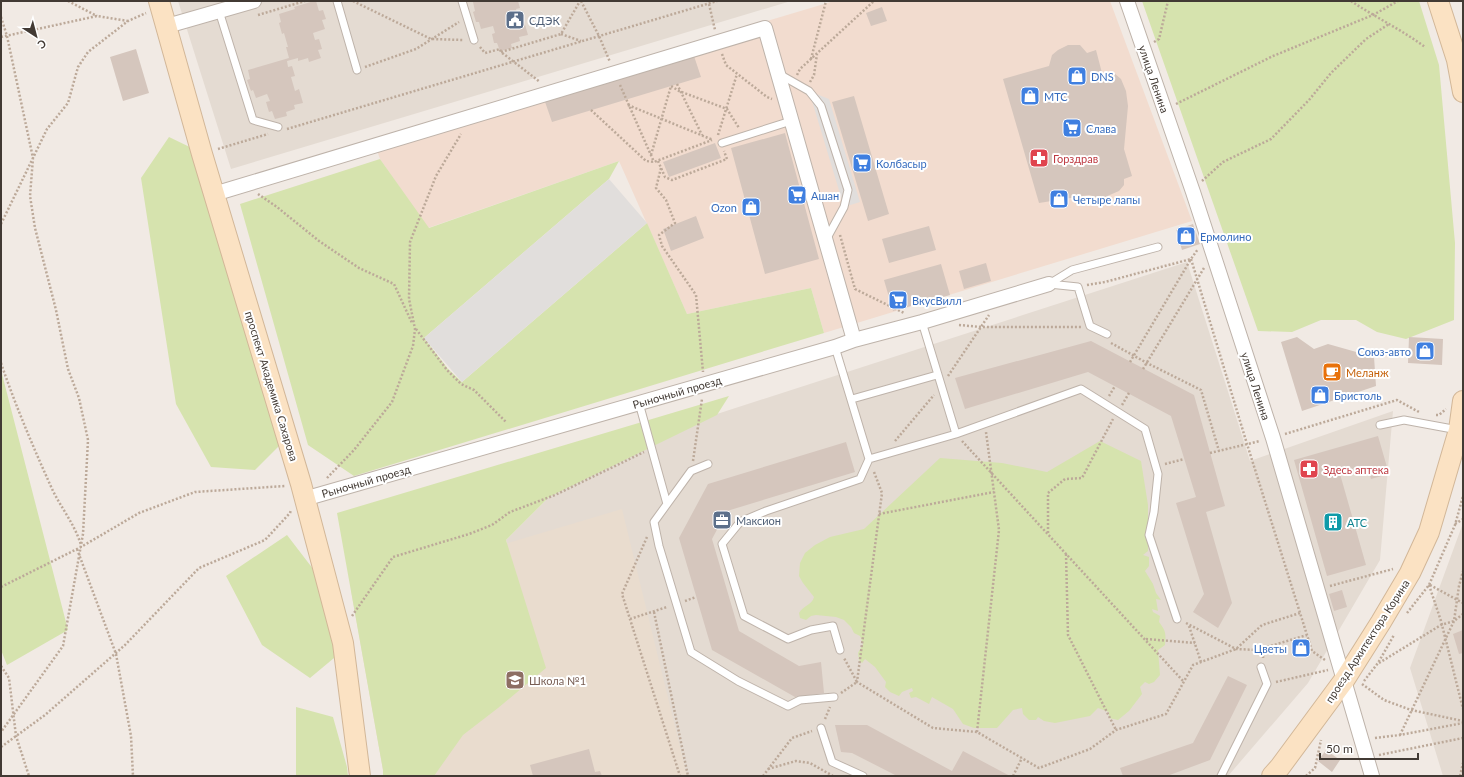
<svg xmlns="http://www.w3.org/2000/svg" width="1464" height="777" viewBox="0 0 1464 777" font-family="Lato,sans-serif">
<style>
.residential{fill:#e4dbd2}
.commercial{fill:#f2dccf}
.education{fill:#e9dcce}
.green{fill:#d6e3ae}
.parking{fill:#e1dedc}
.building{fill:#d5c6bd}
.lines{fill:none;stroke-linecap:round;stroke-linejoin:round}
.lane-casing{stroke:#beb3aa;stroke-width:9}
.street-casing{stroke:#beb3aa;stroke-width:16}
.secondary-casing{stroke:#d2b798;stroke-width:22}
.path{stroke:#bca999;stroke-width:2.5;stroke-dasharray:2 2;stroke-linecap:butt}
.lane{stroke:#fff;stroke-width:7}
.street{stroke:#fff;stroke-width:14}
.secondary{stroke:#fbe2c3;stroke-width:20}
.labels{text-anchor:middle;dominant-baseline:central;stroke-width:4;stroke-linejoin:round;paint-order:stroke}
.service-label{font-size:11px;fill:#4e5e75;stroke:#fff;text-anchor:start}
.shop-label{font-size:11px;fill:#366cbe;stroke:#fff;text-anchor:start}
.street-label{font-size:11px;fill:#423a34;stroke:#fff}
.health-label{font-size:11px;fill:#be3a42;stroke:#fff;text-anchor:start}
.food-label{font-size:11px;fill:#c56008;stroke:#fff;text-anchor:start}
.culture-label{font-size:11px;fill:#0d838f;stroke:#fff;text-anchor:start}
.education-label{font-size:11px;fill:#785e54;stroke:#fff;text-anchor:start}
</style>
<rect width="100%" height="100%" fill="#f1eae4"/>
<path class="residential" d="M 178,1 L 791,1 L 231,169 Z
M 1187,262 L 1250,461 L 1393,411 L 1380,560 L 1308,683 L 1228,776 L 434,776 L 545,668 L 506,540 L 549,497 L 717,414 Z
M 1463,523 L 1463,776 L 1443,776 L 1410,668 Z"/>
<path class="commercial" d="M 834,1 L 1110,1 L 1192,221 L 824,333 L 811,288 L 687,314 L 619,161 L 428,228 L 380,159 L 373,139 Z"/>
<path class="education" d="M 622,509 L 687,776 L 383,776 L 383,770 L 351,590 Z"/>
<path class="green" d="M 1142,1 L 1419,1 L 1439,65 L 1455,243 L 1454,320 L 1406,339 L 1377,332 L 1356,320 L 1321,320 L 1292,332 L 1258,331 Z
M 169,137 L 198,151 L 283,442 L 255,470 L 211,467 L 176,404 L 141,178 Z
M 380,159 L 429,228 L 619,161 L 609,179 L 424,338 L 448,369 L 462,382 L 647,223 L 687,314 L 811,288 L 824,333 L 354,476 L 308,445 L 240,204 Z
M 1,370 L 68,630 L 7,665 L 1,650 Z
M 729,396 L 717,415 L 549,497 L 506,540 L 546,668 L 498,708 L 463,735 L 434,776 L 383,776 L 383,770 L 337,513 Z
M 1100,441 L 1141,461 L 1148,505 L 1148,551 L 1143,555 L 1149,557 L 1149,566 L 1145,571 L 1153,584 L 1156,593 L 1161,600 L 1156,599 L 1158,611 L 1152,609 L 1153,612 L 1160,616 L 1159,622 C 1166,631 1166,634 1165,645 L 1158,650 L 1160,675 L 1154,682 L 1149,684 L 1145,682 L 1140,687 L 1142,694 L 1129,711 L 1118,720 L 1109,718 L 1109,712 L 1098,708 L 1090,716 L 1055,723 L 1044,721 L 1038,717 L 1036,720 L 1029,720 L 1023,714 L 1022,708 L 1013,710 L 997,728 L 974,728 L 963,724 L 953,709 L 932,697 L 929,704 L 916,697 L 911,698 L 909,693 L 913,691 L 912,688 L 902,692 L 899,696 L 890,692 L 885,687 L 886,682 L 875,667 L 865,659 L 862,663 L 859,660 L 858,653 L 863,644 L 860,636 L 854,633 L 851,627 L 844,620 L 836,617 L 816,615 L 811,616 L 806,620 L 800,618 L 799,613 C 804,605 812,605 814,597 L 803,583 L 799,576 L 800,563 L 805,553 L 815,545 L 830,537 L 864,529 L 940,458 L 1002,463 L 1047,472 Z
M 287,535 L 330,591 L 340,653 L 310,678 L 262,645 L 226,576 Z
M 296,707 L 333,717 L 347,767 L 348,776 L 296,776 Z"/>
<path class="parking" d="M 809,91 L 829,99 L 860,202 L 844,207 Z
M 609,179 L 647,223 L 462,382 L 424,338 Z"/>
<path class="building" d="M 314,1 L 316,1 L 319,11 L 323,10 L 326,19 L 322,20 L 325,29 L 313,33 L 315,40 L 319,39 L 322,49 L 318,50 L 321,58 L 309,62 L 308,58 L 298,61 L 298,58 L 287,61 L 288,67 L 292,66 L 295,76 L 291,77 L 295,91 L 299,89 L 303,103 L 294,105 L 295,109 L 286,112 L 287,116 L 275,119 L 272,111 L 269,112 L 266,102 L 270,101 L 267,94 L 256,98 L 253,90 L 251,91 L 247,80 L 250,79 L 248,70 L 289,58 L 286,47 L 288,47 L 284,33 L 282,34 L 279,23 L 281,22 L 279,14 L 295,9 L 294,7 Z
M 477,1 L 518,1 L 520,8 L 516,9 L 520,22 L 524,21 L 528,35 L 519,37 L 520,41 L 511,44 L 512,48 L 500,51 L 497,43 L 494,43 L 492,34 L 495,33 L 493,26 L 481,29 L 479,22 L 476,22 L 473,12 L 475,11 L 473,2 Z
M 882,7 L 887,21 L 871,26 L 866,13 Z
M 1068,45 L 1080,45 L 1087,53 L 1096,50 L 1102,73 L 1114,73 L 1121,79 L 1126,91 L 1128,106 L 1124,149 L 1132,176 L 1124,179 L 1124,185 L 1119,191 L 1105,197 L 1096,197 L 1089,195 L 1039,203 L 1003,79 L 1049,66 L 1052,55 L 1058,50 Z
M 136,49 L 149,93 L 123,101 L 110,57 Z
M 692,50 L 701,77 L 552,122 L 543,96 Z
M 854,96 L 889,214 L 868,221 L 832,102 Z
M 785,133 L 819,259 L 765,274 L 731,148 Z
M 715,143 L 721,158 L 669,177 L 663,162 Z
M 696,216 L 704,238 L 671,251 L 663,229 Z
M 1193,224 L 1200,244 L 1182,250 L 1176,230 Z
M 929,226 L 936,250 L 889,263 L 882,239 Z
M 986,263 L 991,281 L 964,289 L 959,271 Z
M 941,264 L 950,295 L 893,311 L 884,280 Z
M 1297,337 L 1314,349 L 1328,344 L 1374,357 L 1376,386 L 1302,411 L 1281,342 Z
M 1409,337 L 1443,339 L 1442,365 L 1408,363 Z
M 1091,341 L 1194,395 L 1225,506 L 1206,512 L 1232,603 L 1218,628 L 1193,612 L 1204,594 L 1176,503 L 1196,497 L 1171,416 L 1088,372 L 965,409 L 955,378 Z
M 1378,436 L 1389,474 L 1371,479 L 1367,466 L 1340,474 L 1366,565 L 1327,576 L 1294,460 Z
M 846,442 L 855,472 L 727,511 L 712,539 L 739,631 L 799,666 L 821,662 L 824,693 L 795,697 L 712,650 L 679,538 L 708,484 Z
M 1342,590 L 1347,607 L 1334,611 L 1329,594 Z
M 1463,630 L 1463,653 L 1459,654 L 1453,634 Z
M 1304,639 L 1306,640 L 1305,643 L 1308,653 L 1307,654 L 1297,658 L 1293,644 L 1303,641 Z
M 1228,676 L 1247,685 L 1210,760 L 1167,776 L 1123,776 L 1120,768 L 1193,743 Z
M 835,725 L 867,725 L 952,771 L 963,751 L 1010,776 L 897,776 L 852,753 L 841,752 Z
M 589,749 L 595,772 L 600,771 L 602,776 L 533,776 L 530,765 Z
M 1326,750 L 1340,760 L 1332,772 L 1318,761 Z"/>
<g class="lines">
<defs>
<path id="lane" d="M 337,1 L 357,70
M 462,1 L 474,40
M 219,11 L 253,120 L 278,127
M 779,74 L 809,91 L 821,106 L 848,190 L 844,207 L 827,238
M 722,143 L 791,121
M 1049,284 L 1072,270 L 1158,247
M 1049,284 L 1078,287 L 1090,326 L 1107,334
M 922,322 L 956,434
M 835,347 L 869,459
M 852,399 L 937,375
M 639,403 L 667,504
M 1380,425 L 1404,420 L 1458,430
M 708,464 L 691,471 L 654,522 L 659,546 L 691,652 L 738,681 L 788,706 L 800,700 L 834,697
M 840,650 L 833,626 L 811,630 L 788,639 L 744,616 L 722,544 L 740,522 L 766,511 L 860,479 L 869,459 L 956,434 L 1081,389 L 1145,429 L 1158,474 L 1154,512 L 1149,535 L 1177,619
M 821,728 L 832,762 L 863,776
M 1221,776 L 1267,684 L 1261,667"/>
<path id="street" d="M 1127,1 L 1193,192 L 1273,438 L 1372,776
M 167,26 L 254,1
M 214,194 L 765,28 L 854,340
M 304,499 L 835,347 L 854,340 L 922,322 L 1049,284"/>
<path id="secondary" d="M 159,1 L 202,154 L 301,484 L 343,643 L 360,776
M 1438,1 L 1457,60 L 1463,92
M 1272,776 L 1280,767 L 1345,679 L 1381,622 L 1410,573 L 1429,532 L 1459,430 L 1463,401"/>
</defs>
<use href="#lane" class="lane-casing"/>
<use href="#street" class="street-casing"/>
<use href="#secondary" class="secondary-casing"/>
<path class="path" d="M 68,1 L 97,16
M 353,1 L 431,39 L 464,40
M 581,1 L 599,36 L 610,62
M 1351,1 C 1375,17 1402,30 1425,47
M 709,4 L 715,30
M 258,15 L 305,1
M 1,17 L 7,36 L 33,158 L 30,196 L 35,228 L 56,310 L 68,369 L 79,398 L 88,440 L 83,534 L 63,646 L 1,732
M 561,34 L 581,41
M 1,37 L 97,16 L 128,21
M 1154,42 L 1159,39 L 1168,1
M 480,47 L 485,53 L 500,49 L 501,52 L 540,82
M 501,52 L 561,34 L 580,1
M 722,54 L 726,65 L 767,97 L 772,99
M 811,59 L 826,1
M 365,67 L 416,49 L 459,22
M 797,75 L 800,69 L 874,1
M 810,82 L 814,75 L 817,54
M 677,84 L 702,135
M 620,85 L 654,162
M 1176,104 L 1273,56 L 1373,15 L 1398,1
M 628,105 L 713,140
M 591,110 L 646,161 L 654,162 L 712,140
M 287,129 L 717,1
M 718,135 L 737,74
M 218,149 L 268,134
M 651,155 L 671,86 L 679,91 L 727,109 L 739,128
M 658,161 L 665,177 L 672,180 L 727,159 L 724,151
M 661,168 L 656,188 L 666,200 L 675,223 L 659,235 L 662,246 L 696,295 L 703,372
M 1202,181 L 1223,162 L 1271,139 L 1309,100 L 1331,73 L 1366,39 L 1389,24
M 258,194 L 277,207 L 319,241 L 359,268 L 394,284 L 412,323
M 1,224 L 47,129 L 68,103 L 78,67 L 88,52 L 128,21 L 146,13
M 840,235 L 855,289 L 904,313
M 1191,259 L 1247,444 L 1312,651 L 1325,660
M 1087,285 L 1105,282 L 1191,259 L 1198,249
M 959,325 L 981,327 L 1082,327
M 416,329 L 447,370 L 461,384 L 474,390 L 506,422
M 1111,343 L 1147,363 L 1201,390 L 1219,451
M 1130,362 L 1191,259
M 1,363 C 16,407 34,449 53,491 C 62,509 75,525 81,545
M 1143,369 L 1204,268
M 948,376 L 989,315
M 1109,396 L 1115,386
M 1122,405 L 1129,393
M 1436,415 L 1439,415 L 1446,409
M 1285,434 L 1397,400 L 1419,412
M 895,441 L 934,395
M 962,441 L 1184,682
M 1210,453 L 1260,441
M 693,461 L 702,399
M 1165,464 L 1184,459
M 874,472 L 882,493 L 857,682 L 933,728 L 977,732 L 1039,768 L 1090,749 L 1116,730 L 1166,714 L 1193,665 L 1236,649 L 1262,625 L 1300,613
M 327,478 L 354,450 L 392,402 L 413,346 L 415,329 L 409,299 L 410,242 L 436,176 L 461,134
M 879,514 L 994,492
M 1455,524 L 1463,519
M 1048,533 L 1048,493 L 1065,479 L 1082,478 L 1113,419
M 647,537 L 622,594 L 680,776
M 77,549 L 116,654 L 131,736 L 133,776
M 1066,554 L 1068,635 L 1116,730
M 1429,585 L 1441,621 L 1463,709
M 1430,585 L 1463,603
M 1330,586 L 1393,569
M 1,587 L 81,547 L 139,513 L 195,492 L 285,486
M 685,601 L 696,597
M 654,612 L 688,776
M 1407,613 L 1429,585 L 1455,525 L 1463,496
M 352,616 L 393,557 L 469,534 L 492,525 L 510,512 L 555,495 L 644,452
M 630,619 L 667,607
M 1186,623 L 1236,649 L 1257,650 L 1307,635
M 1189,626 L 1201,662
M 1146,639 L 1195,643
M 1263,658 L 1264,648
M 1379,663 L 1441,625 L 1454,621 L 1463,614
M 1,666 L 9,678 L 16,736 L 29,776
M 1364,681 L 1378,663 L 1394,635
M 1276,682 L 1328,670
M 1362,684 L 1384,700 L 1411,710 L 1463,721
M 841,693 L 857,682 L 844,658
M 825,719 L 830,707
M 977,732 L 999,530 L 986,432
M 1400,735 L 1454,621 L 1459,586 L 1463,571
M 1375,738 L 1400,735 L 1463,723
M 1,747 L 45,715 L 125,645 L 199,568 L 265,540 L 290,513 L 291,510
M 1379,755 L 1463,738
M 768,769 L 796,761 L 810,763 L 833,776
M 763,776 L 792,738 L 812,731
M 1013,776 L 1022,758
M 1306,776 L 1315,768 L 1321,740
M 1460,776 L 1463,763"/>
<use href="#lane" class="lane"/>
<use href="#street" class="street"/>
<use href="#secondary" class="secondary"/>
</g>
<defs>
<symbol id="civic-square" viewBox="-11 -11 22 22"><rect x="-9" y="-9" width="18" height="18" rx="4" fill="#5c6f8a" stroke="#fff"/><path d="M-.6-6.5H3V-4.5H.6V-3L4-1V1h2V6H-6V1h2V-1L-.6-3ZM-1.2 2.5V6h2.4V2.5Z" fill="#fff"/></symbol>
<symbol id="shop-square" viewBox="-11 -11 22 22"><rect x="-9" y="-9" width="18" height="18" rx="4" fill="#3f7fe0" stroke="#fff"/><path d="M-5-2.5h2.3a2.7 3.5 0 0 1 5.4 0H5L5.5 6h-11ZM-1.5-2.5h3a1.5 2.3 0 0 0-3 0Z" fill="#fff"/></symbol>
<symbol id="supermarket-square" viewBox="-11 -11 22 22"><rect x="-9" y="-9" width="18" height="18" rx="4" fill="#3f7fe0" stroke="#fff"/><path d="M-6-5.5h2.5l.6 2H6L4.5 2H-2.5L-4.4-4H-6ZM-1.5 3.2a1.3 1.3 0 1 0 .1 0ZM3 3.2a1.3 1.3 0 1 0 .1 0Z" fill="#fff"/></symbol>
<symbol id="pharmacy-square" viewBox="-11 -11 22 22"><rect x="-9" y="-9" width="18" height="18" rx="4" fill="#e0444e" stroke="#fff"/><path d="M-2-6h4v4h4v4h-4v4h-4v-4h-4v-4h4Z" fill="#fff"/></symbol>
<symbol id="cafe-square" viewBox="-11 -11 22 22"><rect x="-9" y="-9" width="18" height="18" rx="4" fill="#e8710a" stroke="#fff"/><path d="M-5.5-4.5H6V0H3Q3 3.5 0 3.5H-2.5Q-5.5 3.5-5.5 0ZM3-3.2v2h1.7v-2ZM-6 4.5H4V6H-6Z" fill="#fff"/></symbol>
<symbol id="office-square" viewBox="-11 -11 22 22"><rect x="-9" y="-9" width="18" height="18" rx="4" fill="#5c6f8a" stroke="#fff"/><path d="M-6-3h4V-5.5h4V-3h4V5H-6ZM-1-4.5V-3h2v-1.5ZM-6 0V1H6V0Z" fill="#fff"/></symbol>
<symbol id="building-square" viewBox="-11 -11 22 22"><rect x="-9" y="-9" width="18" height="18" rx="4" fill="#0f9aa8" stroke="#fff"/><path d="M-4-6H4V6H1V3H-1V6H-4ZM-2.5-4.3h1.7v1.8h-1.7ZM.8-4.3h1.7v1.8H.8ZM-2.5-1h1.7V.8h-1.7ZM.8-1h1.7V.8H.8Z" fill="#fff"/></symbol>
<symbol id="school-square" viewBox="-11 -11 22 22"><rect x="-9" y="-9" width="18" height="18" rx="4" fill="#8d6e63" stroke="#fff"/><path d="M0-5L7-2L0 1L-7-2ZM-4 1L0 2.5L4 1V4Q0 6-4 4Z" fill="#fff"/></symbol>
</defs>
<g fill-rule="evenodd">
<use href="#civic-square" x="504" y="9" width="22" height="22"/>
<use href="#shop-square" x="1066" y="65" width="22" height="22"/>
<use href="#shop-square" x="1019" y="85" width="22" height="22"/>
<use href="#supermarket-square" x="1061" y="117" width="22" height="22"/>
<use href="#pharmacy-square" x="1028" y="147" width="22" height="22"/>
<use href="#supermarket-square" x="851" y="152" width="22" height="22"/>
<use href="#supermarket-square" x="786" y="184" width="22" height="22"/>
<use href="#shop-square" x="1048" y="188" width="22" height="22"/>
<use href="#shop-square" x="740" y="196" width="22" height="22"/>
<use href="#shop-square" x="1175" y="225" width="22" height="22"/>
<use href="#supermarket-square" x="887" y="289" width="22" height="22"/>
<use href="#shop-square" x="1414" y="340" width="22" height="22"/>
<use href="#cafe-square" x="1321" y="361" width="22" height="22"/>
<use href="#shop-square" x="1309" y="384" width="22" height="22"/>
<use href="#pharmacy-square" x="1298" y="458" width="22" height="22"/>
<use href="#office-square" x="711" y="509" width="22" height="22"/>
<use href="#building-square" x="1322" y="511" width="22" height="22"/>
<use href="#shop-square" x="1290" y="637" width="22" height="22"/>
<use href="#school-square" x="504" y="669" width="22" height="22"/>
</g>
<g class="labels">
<g class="service-label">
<text x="529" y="20">СДЭК</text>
<text x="736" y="520">Максион</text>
</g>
<g class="shop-label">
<text x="1091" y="76">DNS</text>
<text x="1044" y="96">МТС</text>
<text x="1086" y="128">Слава</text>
<text x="876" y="163">Колбасыр</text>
<text x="811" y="195">Ашан</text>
<text x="1073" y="199">Четыре лапы</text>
<text x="737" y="207" text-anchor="end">Ozon</text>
<text x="1200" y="236">Ермолино</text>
<text x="912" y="300">ВкусВилл</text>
<text x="1411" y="351" text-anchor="end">Союз-авто</text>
<text x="1334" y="395">Бристоль</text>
<text x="1287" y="648" text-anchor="end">Цветы</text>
</g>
<g class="street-label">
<text transform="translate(1154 79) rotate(71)">улица Ленина</text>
<text transform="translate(272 386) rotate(73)">проспект Академика Сахарова</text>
<text transform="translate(1256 386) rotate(72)">улица Ленина</text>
<text transform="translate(677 392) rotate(-16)">Рыночный проезд</text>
<text transform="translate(366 481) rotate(-16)">Рыночный проезд</text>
<text transform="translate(1367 641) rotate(-57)">проезд Архитектора Корина</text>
</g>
<g class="health-label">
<text x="1053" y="158">Горздрав</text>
<text x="1323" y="469">Здесь аптека</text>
</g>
<g class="food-label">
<text x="1346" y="372">Меланж</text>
</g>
<g class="culture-label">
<text x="1347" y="522">АТС</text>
</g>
<g class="education-label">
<text x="529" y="680">Школа №1</text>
</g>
</g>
<rect width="1464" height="777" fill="none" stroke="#423a34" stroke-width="4"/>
<g transform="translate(36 36) rotate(144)" stroke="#ffffff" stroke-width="3" paint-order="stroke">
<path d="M0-3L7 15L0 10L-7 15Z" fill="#423a34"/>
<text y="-6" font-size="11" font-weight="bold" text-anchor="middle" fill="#423a34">С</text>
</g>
<path d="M1320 753v6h98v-6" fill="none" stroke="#423a34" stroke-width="2"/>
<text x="1326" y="753" font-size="12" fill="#423a34" stroke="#ffffff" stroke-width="3" paint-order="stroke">50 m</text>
</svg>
